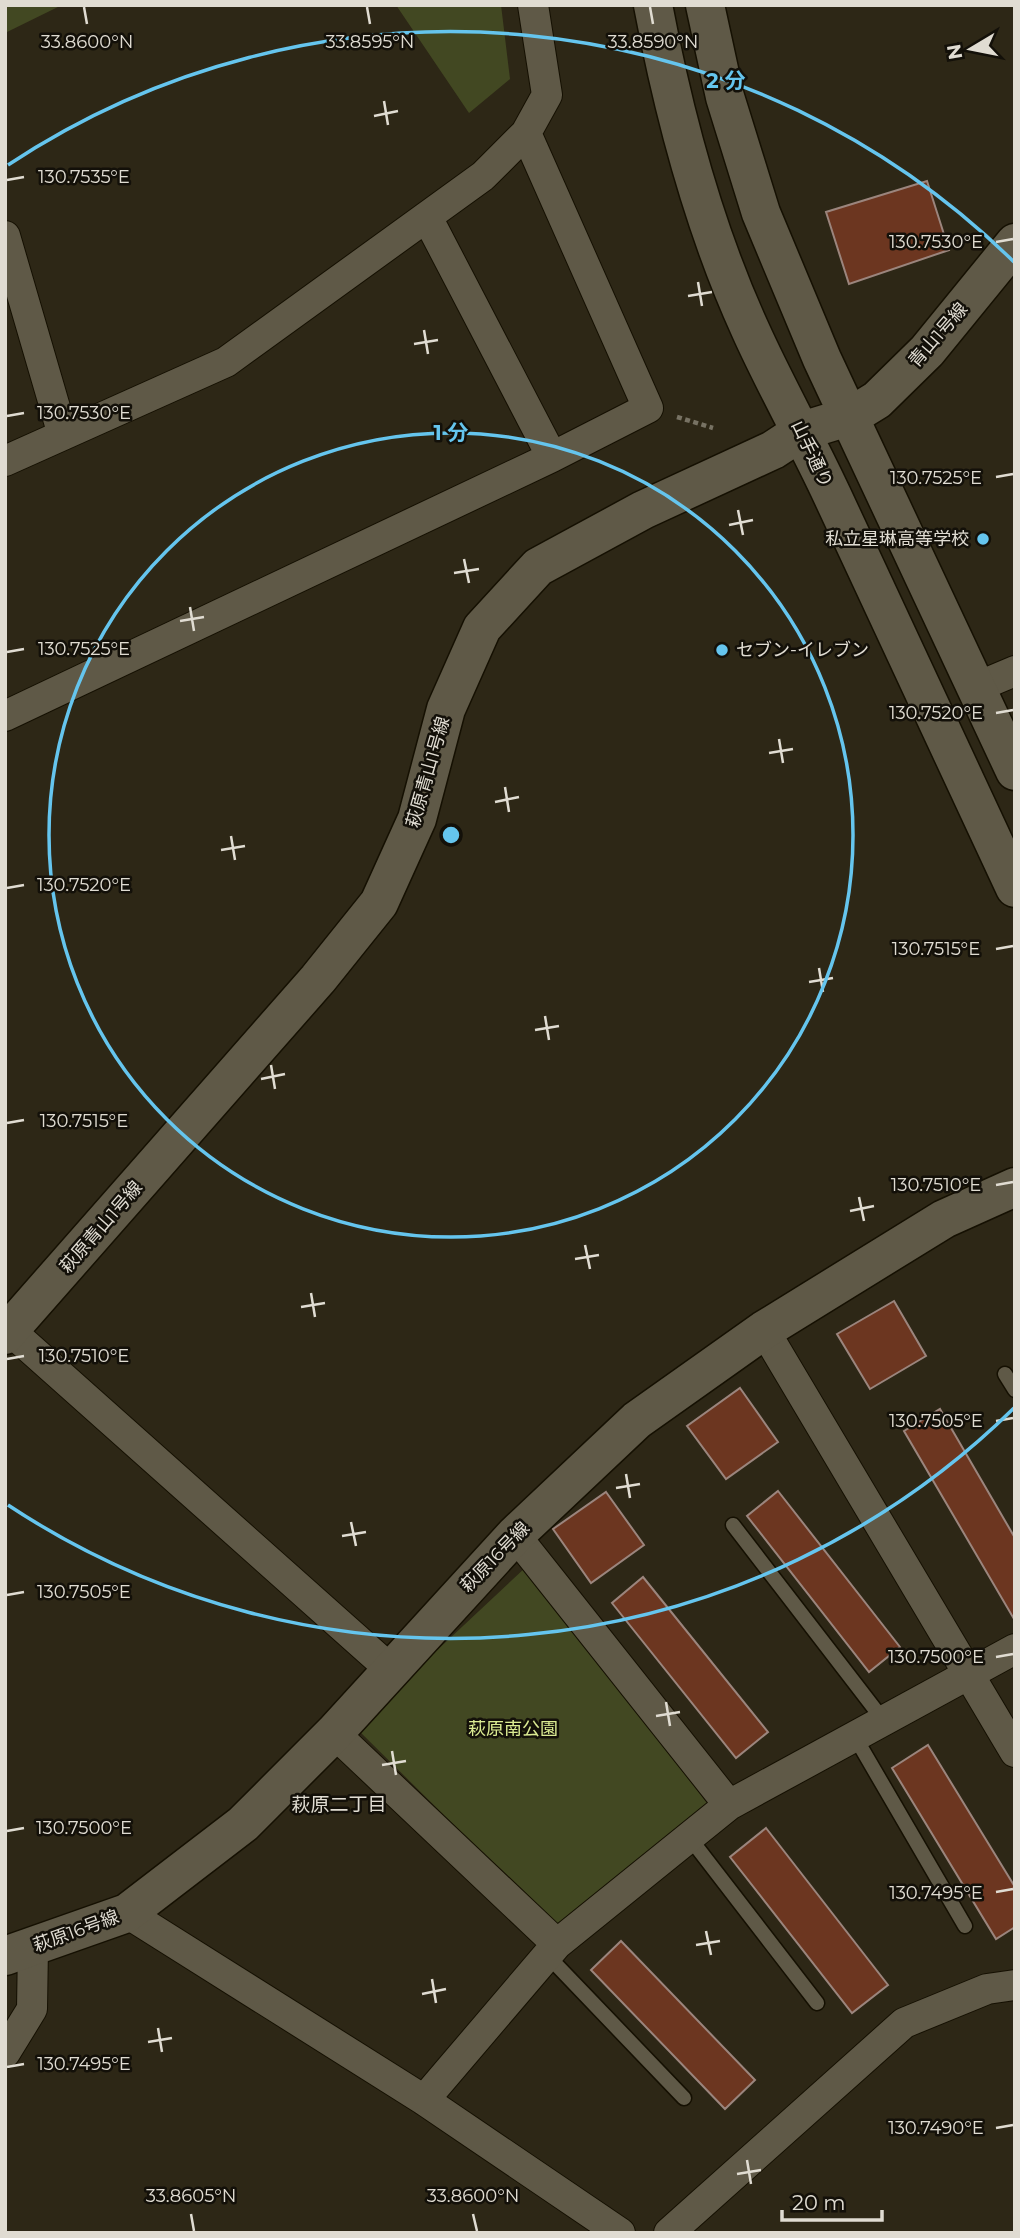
<svg xmlns="http://www.w3.org/2000/svg" width="1020" height="2238" viewBox="0 0 1020 2238" font-family="Montserrat,'Noto Sans JP',sans-serif">
<style>
.green{fill:#424822}
.building{fill:#6c3620;stroke:#9b857d;stroke-width:2}
.lines{fill:none;stroke-linecap:round;stroke-linejoin:round}
.lane-casing{stroke:#151002;stroke-width:17}
.street-casing{stroke:#151002;stroke-width:32}
.secondary-casing{stroke:#151002;stroke-width:41}
.path{stroke:#777263;stroke-width:4.5;stroke-dasharray:5 3.5;stroke-linecap:butt}
.lane{stroke:#5f5947;stroke-width:14}
.street{stroke:#5f5947;stroke-width:30}
.secondary{stroke:#5f5947;stroke-width:38}
.ticks{fill:none;stroke:#e0dcd2;stroke-width:2.5}
.ring{fill:none;stroke:#65c5ee;stroke-width:3.5}
.poi-dot{fill:#65c5ee;stroke:#131009;stroke-width:2.5}
.labels{text-anchor:middle;dominant-baseline:central;stroke-width:5;stroke-linejoin:round;paint-order:stroke}
.street-label{font-size:18px;fill:#e0dcd2;stroke:#131009}
.poi-label{font-size:18px;fill:#e0dcd2;stroke:#131009;text-anchor:end}
.park-label{font-size:18px;fill:#dbeb92;stroke:#131009}
.neighbourhood-label{font-size:19px;fill:#e0dcd2;stroke:#131009}
.ticks-label{font-size:18px;text-anchor:middle;fill:#e0dcd2;stroke:#131009;stroke-width:5;stroke-linejoin:round;paint-order:stroke}
.centre{fill:#65c5ee;stroke:#131009;stroke-width:3.5}
.ring-label{font-size:21px;text-anchor:middle;font-weight:bold;fill:#65c5ee;stroke:#131009;stroke-width:5;stroke-linejoin:round;paint-order:stroke}
</style>
<rect width="100%" height="100%" fill="#2d2716"/>
<path class="green" d="M 5,5 L 62,5 L 5,33 Z
M 396,5 L 501,5 L 510,79 L 469,113 Z
M 526,1567 L 707,1803 L 556,1926 L 355,1727 Z"/>
<path class="building" d="M 927,181 L 949,250 L 849,284 L 826,212 Z
M 894,1301 L 926,1356 L 870,1389 L 837,1334 Z
M 740,1388 L 778,1442 L 726,1479 L 687,1426 Z
M 940,1409 L 1015,1538 L 1014,1619 L 904,1431 Z
M 778,1491 L 900,1647 L 869,1672 L 747,1516 Z
M 606,1492 L 644,1545 L 591,1583 L 553,1529 Z
M 643,1577 L 768,1732 L 736,1758 L 612,1603 Z
M 928,1745 L 1015,1887 L 1015,1927 L 996,1939 L 892,1768 Z
M 766,1828 L 888,1985 L 852,2013 L 730,1857 Z
M 621,1941 L 755,2080 L 725,2109 L 591,1970 Z"/>
<g class="lines">
<defs>
<path id="lane" d="M 1005,1374 L 1015,1390
M 733,1525 L 884,1721
M 855,1737 L 965,1926
M 689,1837 L 817,2003
M 547,1955 L 684,2098"/>
<path id="street" d="M 526,133 L 648,408 L 552,457
M 5,236 L 63,435
M 5,461 L 226,362 L 483,176 L 526,133 L 547,95 L 533,5
M 977,687 L 1015,671
M 5,716 L 552,457 L 428,219
M 5,1326 L 390,1669
M 764,1330 L 1015,1752
M 515,1535 L 729,1805
M 334,1733 L 557,1944
M 127,1913 L 424,2100 L 620,2233
M 5,2053 L 32,2009 L 33,1947
M 424,2100 L 557,1944 L 729,1805 L 1015,1649
M 669,2233 L 904,2023 L 987,1989 L 1015,1985"/>
<path id="secondary" d="M 653,5 C 674,116 703,226 750,329 C 775,385 806,439 832,495 C 893,626 954,757 1015,888
M 705,5 L 725,97 L 761,213 L 822,359 L 1015,771
M 5,1335 L 318,979 L 379,903 L 417,819 L 446,709 L 482,628 L 538,567 L 643,510 L 773,450 L 802,431 L 851,416 L 877,400 L 927,351 L 1015,243
M 5,1956 L 127,1913 L 243,1824 L 334,1733 L 515,1535 L 637,1420 L 764,1330 L 944,1219 L 1015,1187"/>
</defs>
<use href="#lane" class="lane-casing"/>
<use href="#street" class="street-casing"/>
<use href="#secondary" class="secondary-casing"/>
<path class="path" d="M 677,417 L 713,428"/>
<use href="#lane" class="lane"/>
<use href="#street" class="street"/>
<use href="#secondary" class="secondary"/>
</g>
<path class="ticks" d="M 84,7 L 87,24M 367,7 L 370,24M 650,7 L 653,24M 384,101 L 388,125M 374,116 L 398,111M 7,180 L 24,177M 996,242 L 1013,239M 698,282 L 702,306M 688,296 L 712,292M 424,330 L 428,354M 414,344 L 438,340M 7,416 L 24,413M 996,477 L 1013,474M 738,510 L 743,535M 729,525 L 753,520M 464,559 L 469,583M 454,573 L 479,569M 190,607 L 194,631M 180,621 L 204,617M 7,652 L 24,649M 996,713 L 1013,710M 779,739 L 783,763M 769,753 L 793,749M 505,787 L 509,812M 495,802 L 519,797M 231,836 L 235,860M 221,850 L 245,846M 7,888 L 24,885M 996,949 L 1013,946M 819,968 L 823,992M 809,982 L 833,978M 545,1016 L 549,1040M 535,1030 L 559,1026M 271,1065 L 275,1089M 261,1079 L 285,1074M 7,1123 L 24,1120M 996,1185 L 1013,1182M 859,1197 L 864,1221M 850,1211 L 874,1206M 585,1245 L 590,1269M 575,1259 L 599,1255M 311,1293 L 315,1317M 301,1307 L 325,1303M 7,1359 L 24,1356M 996,1421 L 1013,1418M 626,1474 L 630,1498M 616,1488 L 640,1484M 351,1522 L 356,1546M 342,1536 L 366,1532M 7,1595 L 24,1592M 996,1657 L 1013,1654M 666,1702 L 670,1726M 656,1716 L 680,1712M 392,1751 L 396,1775M 382,1765 L 406,1761M 7,1831 L 24,1828M 996,1892 L 1013,1889M 706,1931 L 711,1955M 696,1945 L 720,1941M 432,1979 L 436,2003M 422,1994 L 446,1989M 158,2028 L 162,2052M 148,2042 L 172,2038M 7,2067 L 24,2064M 996,2128 L 1013,2125M 747,2160 L 751,2184M 737,2174 L 761,2170M 191,2214 L 194,2231M 473,2214 L 477,2231"/>
<g class="ring">
<circle cx="451" cy="835" r="402"/>
<path d="M1014 1408A803 803 0 0 1 8 1505M8 165A803 803 0 0 1 1014 262"/>
</g>
<g class="poi-dot">
<circle cx="983" cy="539" r="7"/>
<circle cx="722" cy="650" r="7"/>
</g>
<g class="labels">
<g class="street-label">
<text transform="translate(938 335) rotate(-49)">青山1号線</text>
<text transform="translate(812 454) rotate(65)">山手通り</text>
<text transform="translate(428 772) rotate(-74)">萩原青山1号線</text>
<text transform="translate(101 1227) rotate(-49)">萩原青山1号線</text>
<text transform="translate(495 1557) rotate(-46)">萩原16号線</text>
<text transform="translate(76 1931) rotate(-20)">萩原16号線</text>
</g>
<g class="poi-label">
<text x="969" y="539">私立星琳高等学校</text>
<text x="736" y="650" text-anchor="start">セブン-イレブン</text>
</g>
<g class="park-label">
<text x="513" y="1729">萩原南公園</text>
</g>
<g class="neighbourhood-label">
<text x="339" y="1804">萩原二丁目</text>
</g>
</g>
<g class="ticks-label">
<text x="87" y="48">33.8600°N</text>
<text x="370" y="48">33.8595°N</text>
<text x="653" y="48">33.8590°N</text>
<text x="84" y="183">130.7535°E</text>
<text x="936" y="248">130.7530°E</text>
<text x="84" y="419">130.7530°E</text>
<text x="936" y="484">130.7525°E</text>
<text x="84" y="655">130.7525°E</text>
<text x="936" y="719">130.7520°E</text>
<text x="84" y="891">130.7520°E</text>
<text x="936" y="955">130.7515°E</text>
<text x="84" y="1127">130.7515°E</text>
<text x="936" y="1191">130.7510°E</text>
<text x="84" y="1362">130.7510°E</text>
<text x="936" y="1427">130.7505°E</text>
<text x="84" y="1598">130.7505°E</text>
<text x="936" y="1663">130.7500°E</text>
<text x="84" y="1834">130.7500°E</text>
<text x="936" y="1899">130.7495°E</text>
<text x="84" y="2070">130.7495°E</text>
<text x="936" y="2134">130.7490°E</text>
<text x="191" y="2202">33.8605°N</text>
<text x="473" y="2202">33.8600°N</text>
</g>
<circle cx="451" cy="835" r="10" class="centre"/>
<g class="ring-label">
<text x="726" y="88">2 分</text>
<text x="451" y="440">1 分</text>
</g>
<rect width="1020" height="2238" fill="none" stroke="#e0dcd2" stroke-width="14"/>
<g transform="translate(971 49) rotate(260)" stroke="#131009" stroke-width="5" paint-order="stroke">
<path d="M0-5L12 26L0 18L-12 26Z" fill="#e0dcd2"/>
<text y="-10" font-size="19" font-weight="bold" text-anchor="middle" fill="#e0dcd2">N</text>
</g>
<path d="M782 2210v10h100v-10" fill="none" stroke="#e0dcd2" stroke-width="3.5"/>
<text x="792" y="2210" font-size="21" fill="#e0dcd2" stroke="#131009" stroke-width="5" paint-order="stroke">20 m</text>
</svg>
